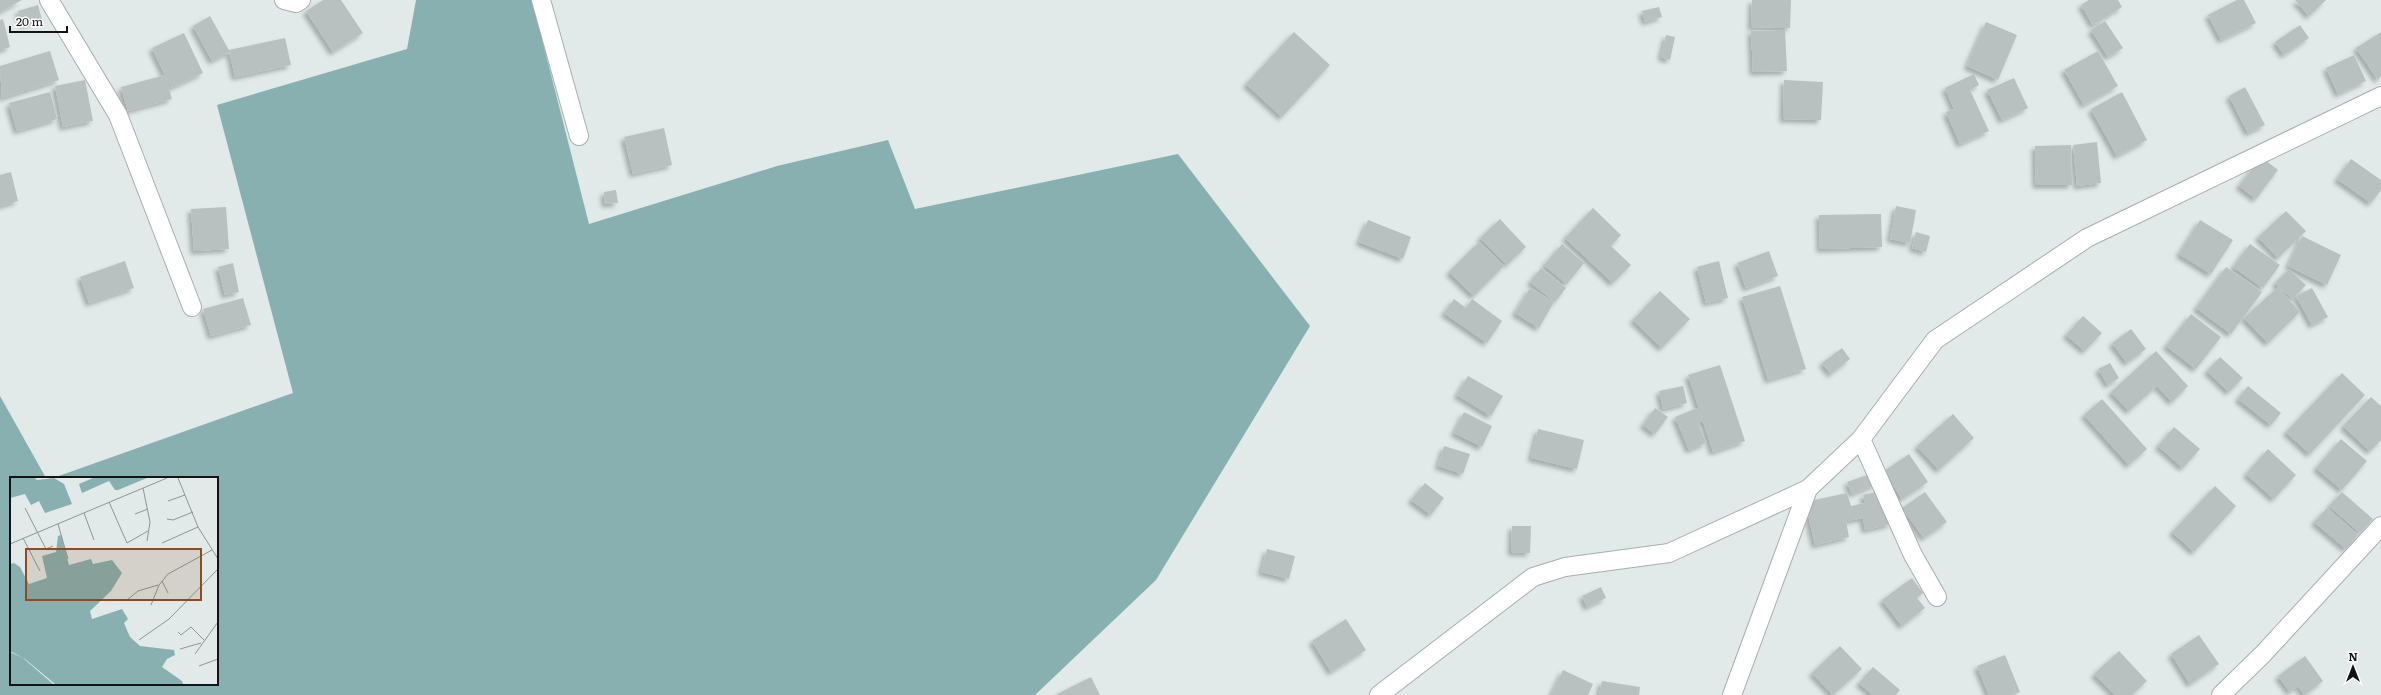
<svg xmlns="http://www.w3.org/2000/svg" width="2381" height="695" viewBox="0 0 2381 695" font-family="Literata,serif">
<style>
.forest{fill:#88b0b0}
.building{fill:#b8c0c0;filter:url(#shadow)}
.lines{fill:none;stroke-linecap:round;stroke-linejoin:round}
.minor-casing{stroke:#a7afae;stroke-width:20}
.minor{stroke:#fff;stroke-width:18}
.inset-road{fill:none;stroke:#8f9494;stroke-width:1}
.view{fill:#8f4923;fill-opacity:0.15;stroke:#8f4923;stroke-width:2}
.inset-edge{fill:none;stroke:#131515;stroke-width:2}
</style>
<defs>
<filter id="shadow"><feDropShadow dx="-3.5" dy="3.5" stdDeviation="2" flood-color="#0004"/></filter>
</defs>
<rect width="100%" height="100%" fill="#e1e9e9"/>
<path class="forest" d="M 416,0 L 532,0 L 589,224 L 777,166 L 888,140 L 915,209 L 1178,154 L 1310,326 L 1156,580 L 1035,695 L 0,695 L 0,396 L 46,478 L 11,478 L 11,684 L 217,684 L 217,478 L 53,478 L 293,393 L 217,105 L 407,49 Z"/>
<path class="building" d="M 0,0 L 22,0 L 0,12 Z
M 323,0 L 341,0 L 363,33 L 333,52 L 306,11 Z
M 1752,0 L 1791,0 L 1790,28 L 1751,27 Z
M 2089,0 L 2118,0 L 2122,7 L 2093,25 L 2081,5 Z
M 2237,0 L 2244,0 L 2256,23 L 2221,40 L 2208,15 Z
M 2295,0 L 2326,0 L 2309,16 Z
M 38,5 L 42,20 L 23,25 L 18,11 Z
M 1659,7 L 1662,17 L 1645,22 L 1642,11 Z
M 210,16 L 230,52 L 212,61 L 193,26 Z
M 3,19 L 10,47 L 0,50 L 0,20 Z
M 2105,21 L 2123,48 L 2108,57 L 2091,30 Z
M 1986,22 L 2017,35 L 1998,80 L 1967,66 Z
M 2300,25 L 2309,38 L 2284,55 L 2275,42 Z
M 1785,30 L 1787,71 L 1753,72 L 1751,31 Z
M 1294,32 L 1330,65 L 1282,117 L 1246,84 Z
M 2381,32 L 2381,76 L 2378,80 L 2356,48 Z
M 184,33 L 203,73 L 171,88 L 152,48 Z
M 1666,35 L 1675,37 L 1670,60 L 1661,57 Z
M 285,38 L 291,65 L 235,77 L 229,50 Z
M 50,51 L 59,80 L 2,98 L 0,66 Z
M 2098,51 L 2118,86 L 2084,105 L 2064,70 Z
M 2354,55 L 2366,81 L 2338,94 L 2326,68 Z
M 1974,74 L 1979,85 L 1970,90 L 1989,131 L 1960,144 L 1946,112 L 1954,109 L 1945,88 Z
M 165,75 L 172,99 L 128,111 L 121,87 Z
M 2014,78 L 2028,108 L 2002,120 L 1987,90 Z
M 85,80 L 93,121 L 63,127 L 55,86 Z
M 1784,80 L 1823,82 L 1821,120 L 1783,119 Z
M 2245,87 L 2265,125 L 2248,133 L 2229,96 Z
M 50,92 L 57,119 L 17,131 L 9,103 Z
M 2122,92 L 2147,140 L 2117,156 L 2091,109 Z
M 664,128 L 672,165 L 633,174 L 624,137 Z
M 2097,142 L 2101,183 L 2077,186 L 2073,145 Z
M 2071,145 L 2072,185 L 2036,185 L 2035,146 Z
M 2261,157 L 2278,170 L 2256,199 L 2239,186 Z
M 2351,159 L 2381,180 L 2381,190 L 2371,203 L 2337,179 Z
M 11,172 L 18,201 L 0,206 L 0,175 Z
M 616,190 L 618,203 L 605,204 L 604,192 Z
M 1896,206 L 1916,210 L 1910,243 L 1890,239 Z
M 226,207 L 229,249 L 194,251 L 191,209 Z
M 1593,208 L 1621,235 L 1611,246 L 1631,265 L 1613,283 L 1565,238 Z
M 2286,211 L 2306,231 L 2278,258 L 2258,237 Z
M 1881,214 L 1882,247 L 1820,249 L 1819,215 Z
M 1500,219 L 1526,247 L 1507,265 L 1480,238 Z
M 1368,220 L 1411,237 L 1403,259 L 1359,242 Z
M 2200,220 L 2233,240 L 2211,274 L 2179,254 Z
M 1916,232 L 1930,236 L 1926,252 L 1912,248 Z
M 2302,236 L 2341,255 L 2327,285 L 2288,266 Z
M 1479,242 L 1504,266 L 1474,296 L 1449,272 Z
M 1562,244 L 1584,263 L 1567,284 L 1544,265 Z
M 2250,244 L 2280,265 L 2263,288 L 2233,267 Z
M 1769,251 L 1778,276 L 1746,288 L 1737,263 Z
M 125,261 L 134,288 L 89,303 L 80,277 Z
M 1719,261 L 1728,298 L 1706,303 L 1697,267 Z
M 233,263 L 239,292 L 225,295 L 218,267 Z
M 2226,267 L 2262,292 L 2231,334 L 2196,308 Z
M 1541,268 L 1566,288 L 1555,302 L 1530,282 Z
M 2289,269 L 2306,285 L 2292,299 L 2275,283 Z
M 1780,286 L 1806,369 L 1768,380 L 1742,297 Z
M 2278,287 L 2300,312 L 2268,343 L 2244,318 Z
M 1530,288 L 1554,302 L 1539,328 L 1515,313 Z
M 2312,288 L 2328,317 L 2312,325 L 2296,296 Z
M 1660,291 L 1690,319 L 1662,348 L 1633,320 Z
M 243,298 L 251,325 L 211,336 L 203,309 Z
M 1454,299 L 1466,308 L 1472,299 L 1502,321 L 1487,343 L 1444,313 Z
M 2191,314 L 2221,337 L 2196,369 L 2166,346 Z
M 2083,316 L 2102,333 L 2085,351 L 2066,335 Z
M 2131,329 L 2146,349 L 2127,363 L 2112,343 Z
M 1842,348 L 1850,359 L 1831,374 L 1822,363 Z
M 2156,351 L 2188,386 L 2172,402 L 2157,386 L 2129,411 L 2111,392 Z
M 2220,357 L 2243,378 L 2229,392 L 2207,371 Z
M 2110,363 L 2119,378 L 2108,385 L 2098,369 Z
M 1720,365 L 1745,441 L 1713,452 L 1688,375 Z
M 2342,373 L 2365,395 L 2310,454 L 2286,432 Z
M 1468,376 L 1503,396 L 1491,416 L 1457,395 Z
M 1683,386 L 1687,403 L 1663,409 L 1659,391 Z
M 2248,386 L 2281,413 L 2271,425 L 2238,399 Z
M 2371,397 L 2381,406 L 2381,440 L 2370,451 L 2343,426 Z
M 2102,399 L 2147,449 L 2129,465 L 2084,415 Z
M 1655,408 L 1668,417 L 1655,434 L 1643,425 Z
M 1697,408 L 1703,421 L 1698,423 L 1706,443 L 1689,450 L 1675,417 Z
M 1464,412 L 1492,426 L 1482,447 L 1454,433 Z
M 1953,414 L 1974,438 L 1939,470 L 1917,446 Z
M 2174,427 L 2200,449 L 2183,468 L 2158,446 Z
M 1538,429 L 1584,440 L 1577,469 L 1531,458 Z
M 2341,439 L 2367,461 L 2342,490 L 2316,468 Z
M 1444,446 L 1470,454 L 1463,474 L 1438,466 Z
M 2268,449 L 2296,475 L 2274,499 L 2246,474 Z
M 1909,454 L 1928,482 L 1902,499 L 1884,471 Z
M 1873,473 L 1877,484 L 1852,494 L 1847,482 Z
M 1425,483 L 1444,498 L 1431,515 L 1411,500 Z
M 2215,486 L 2236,506 L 2194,552 L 2172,532 Z
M 1884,490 L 1891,524 L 1865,530 L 1863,518 L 1846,521 L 1849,537 L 1815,545 L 1805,502 L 1847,493 L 1851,506 L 1865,503 L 1863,495 Z
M 1925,492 L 1947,522 L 1924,538 L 1902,508 Z
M 2342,492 L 2373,519 L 2360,533 L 2329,506 Z
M 2327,508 L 2358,535 L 2346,549 L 2314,522 Z
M 1512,526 L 1531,526 L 1530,553 L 1511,552 Z
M 1267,549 L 1295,556 L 1289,579 L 1261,572 Z
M 1912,578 L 1923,593 L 1917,598 L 1925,608 L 1902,626 L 1882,600 Z
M 1601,587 L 1606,598 L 1587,607 L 1582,596 Z
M 1346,619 L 1366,650 L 1331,672 L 1312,641 Z
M 2199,635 L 2219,664 L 2190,684 L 2171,654 Z
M 1840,646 L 1862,669 L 1833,695 L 1812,673 Z
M 2119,651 L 2147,681 L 2132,695 L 2115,695 L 2094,674 Z
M 2005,655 L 2020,692 L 2011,695 L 1989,695 L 1977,666 Z
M 2305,656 L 2323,681 L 2305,695 L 2298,686 L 2290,692 L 2278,676 Z
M 1873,667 L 1900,690 L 1896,695 L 1873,695 L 1859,683 Z
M 1563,670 L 1593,684 L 1588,695 L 1551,695 Z
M 1091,677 L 1100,695 L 1055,695 Z
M 1602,681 L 1640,687 L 1639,695 L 1599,695 Z"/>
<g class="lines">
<defs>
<path id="minor" d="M 49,0 L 118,115 L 192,307
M 284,0 L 296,3 L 301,0
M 541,0 L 579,136
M 1861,439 L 1913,555 L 1937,597
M 1379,695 L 1533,577 L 1565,567 L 1669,553 L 1808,489
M 1732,695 L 1808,489 L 1861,439 L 1935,340 L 2087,238 L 2381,96
M 2221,695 L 2263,654 L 2381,526"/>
</defs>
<use href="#minor" class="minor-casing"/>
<use href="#minor" class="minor"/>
</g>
<g transform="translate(10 477)">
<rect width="208" height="208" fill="#e1e9e9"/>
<path d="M 0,1 L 25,1 L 27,3 L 44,1 L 54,7 L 62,27 L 35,36 L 29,24 L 21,28 L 15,17 L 0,21 ZM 83,1 L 137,1 L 108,13 L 105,13 L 99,4 L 72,16 L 69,7 ZM 51,58 L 59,88 L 81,82 L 83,87 L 102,83 L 112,96 L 101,114 L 80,134 L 82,142 L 112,132 L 118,142 L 114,146 L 120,160 L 130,169 L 164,173 L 165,178 L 157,182 L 152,190 L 172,204 L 173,207 L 45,207 L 15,182 L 0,174 L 0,87 L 4,86 L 10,90 L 19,107 L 37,101 L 32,79 L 46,75 L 48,59 ZM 0,175 L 13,181 L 43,207 L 0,207 Z" fill="#88b0b0"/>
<path class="inset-road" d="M 168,1 L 188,50 L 208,82M 133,11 L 140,45 L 137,64M 158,24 L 175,18M 99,25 L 117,66 L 138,54M 15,31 L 36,72 L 43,69M 74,36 L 84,63M 125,37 L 138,32M 157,42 L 163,43 L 183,35M 48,47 L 58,82M 13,61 L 30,94M 152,66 L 188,50M 0,67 L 157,1M 152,104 L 158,116M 117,123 L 128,114 L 148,108M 141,128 L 149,108 L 158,97 L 202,73M 168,155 L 171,158 L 181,150 L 194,163M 129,163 L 159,142 L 208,92M 170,172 L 191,166M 185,177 L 208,145M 189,189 L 208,182"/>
<path class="view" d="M 16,72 L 191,72 L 191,123 L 16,123 Z"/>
<rect width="208" height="208" class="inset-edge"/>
</g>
<g transform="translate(2353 667)" stroke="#ffffff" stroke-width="3" paint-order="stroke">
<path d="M0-3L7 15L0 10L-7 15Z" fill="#131515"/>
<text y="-6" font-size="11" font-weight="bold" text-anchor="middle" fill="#131515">N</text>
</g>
<path d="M10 26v6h57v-6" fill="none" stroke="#131515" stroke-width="2"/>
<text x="16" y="26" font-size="12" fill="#131515" stroke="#ffffff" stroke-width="3" paint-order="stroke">20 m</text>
</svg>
